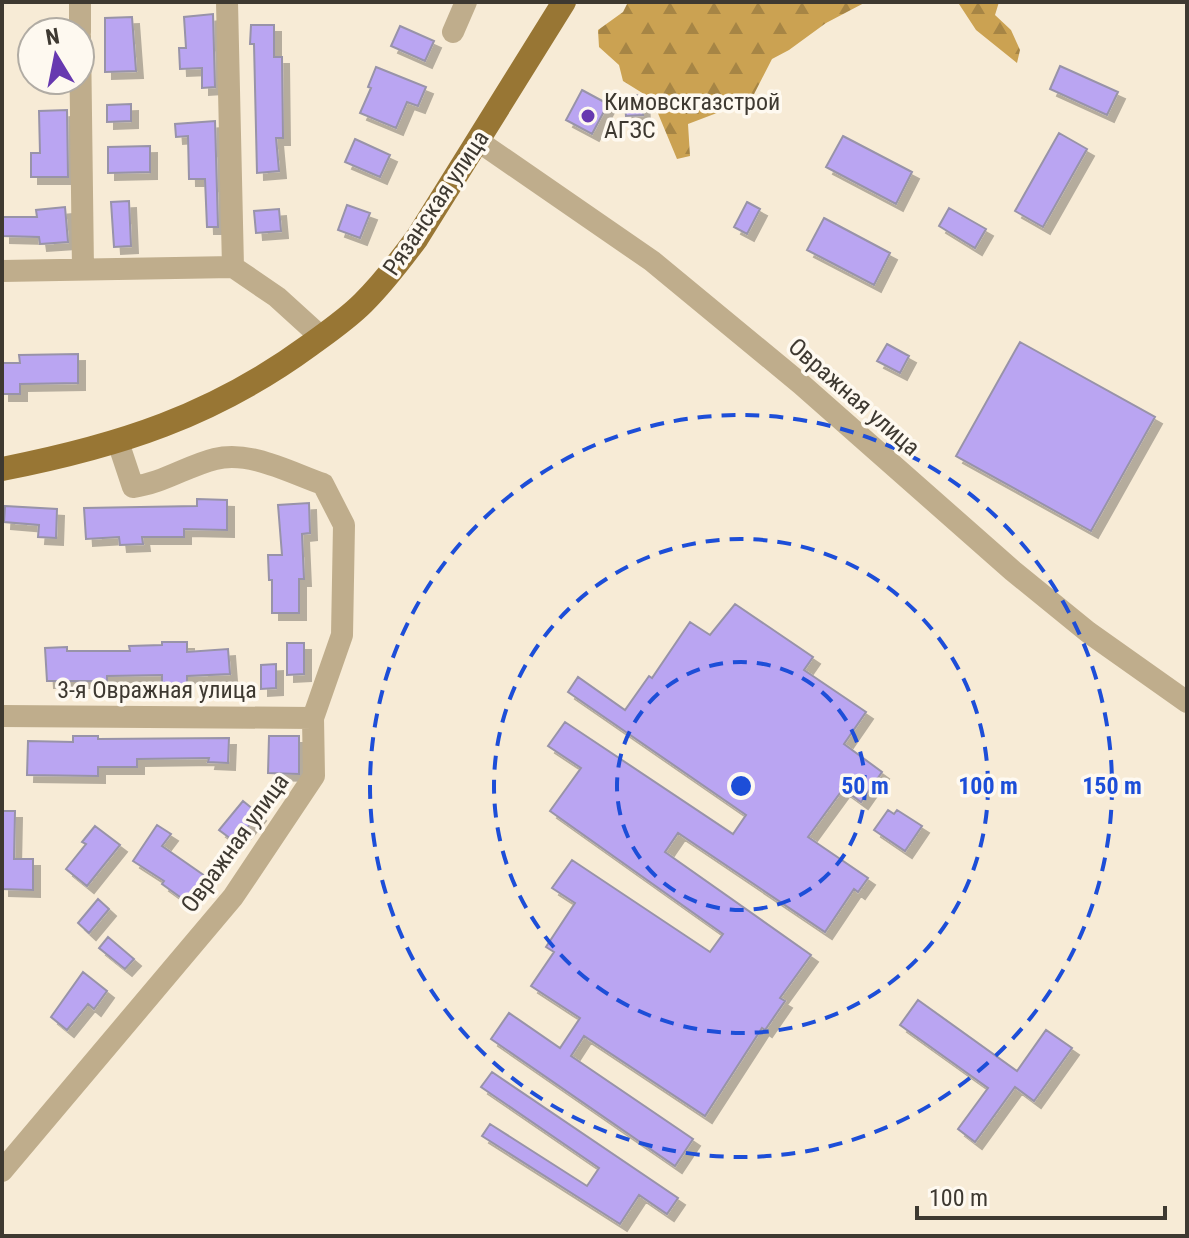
<svg xmlns="http://www.w3.org/2000/svg" width="1189" height="1238" viewBox="0 0 1189 1238" font-family="'Roboto Condensed',sans-serif">
<style>
.forest{fill:url(#forest-firs)}
.building{fill:#baa5f2;stroke:#9893a8;stroke-width:2;filter:url(#shadow)}
.lines{fill:none;stroke-linecap:round;stroke-linejoin:round}
.minor{stroke:#bfad8c;stroke-width:22}
.major{stroke:#987634;stroke-width:24}
.ring{fill:none;stroke:#1d4ed8;stroke-width:4;stroke-dasharray:14 10}
.poi-dot{fill:#6739b0;stroke:#fef9f0;stroke-width:3}
.labels{text-anchor:middle;dominant-baseline:central;stroke-width:7;stroke-linejoin:round;paint-order:stroke}
.poi-label{font-size:24px;fill:#3e3931;stroke:#fef9f0;text-anchor:start}
.street-label{font-size:24px;fill:#3e3931;stroke:#fef9f0}
.centre{fill:#1d4ed8;stroke:#fef9f0;stroke-width:4}
.ring-label{font-size:24px;text-anchor:middle;font-weight:bold;fill:#1d4ed8;stroke:#fef9f0;stroke-width:7;stroke-linejoin:round;paint-order:stroke}
</style>
<defs>
<pattern id="forest-firs" width="22" height="20" patternUnits="userSpaceOnUse" patternTransform="scale(2)"><rect width="22" height="20" fill="#cba252"/><path d="M5 1l3.5 6h-7zM16 11l3.5 6h-7z" fill="#a68545"/></pattern>
<filter id="shadow"><feDropShadow dx="7" dy="7" stdDeviation="0" flood-color="#0004"/></filter>
</defs>
<rect width="100%" height="100%" fill="#f7ebd6"/>
<path class="forest" d="M 628,2 L 866,2 L 826,23 L 789,50 L 772,59 L 751,100 L 688,124 L 690,156 L 677,159 L 652,99 L 623,81 L 619,65 L 599,47 L 598,30 L 623,12 Z
M 955,2 L 999,2 L 995,15 L 1011,30 L 1020,50 L 1017,63 L 976,30 L 959,4 Z"/>
<path class="building" d="M 213,14 L 215,87 L 202,88 L 202,68 L 180,69 L 179,48 L 186,48 L 184,17 Z
M 132,17 L 136,71 L 105,72 L 105,18 Z
M 251,25 L 274,25 L 274,57 L 282,57 L 283,138 L 276,138 L 279,171 L 257,173 L 254,44 L 250,44 Z
M 400,26 L 434,41 L 425,61 L 391,46 Z
M 1060,66 L 1118,92 L 1107,115 L 1050,89 Z
M 376,67 L 426,87 L 418,106 L 407,102 L 396,128 L 360,113 L 371,88 L 368,87 Z
M 582,90 L 608,104 L 592,134 L 566,120 Z
M 642,95 L 643,115 L 626,116 L 624,96 Z
M 131,104 L 131,121 L 107,122 L 107,105 Z
M 67,110 L 68,177 L 31,177 L 31,153 L 40,153 L 39,111 Z
M 215,121 L 218,227 L 207,227 L 205,179 L 189,179 L 188,136 L 176,137 L 175,124 Z
M 1059,133 L 1087,149 L 1043,227 L 1015,211 Z
M 843,136 L 912,172 L 896,204 L 826,167 Z
M 355,139 L 390,155 L 380,177 L 345,162 Z
M 150,146 L 150,172 L 108,173 L 108,147 Z
M 129,201 L 131,246 L 114,247 L 111,202 Z
M 747,202 L 760,209 L 747,234 L 734,227 Z
M 347,205 L 370,213 L 360,238 L 338,230 Z
M 65,207 L 68,242 L 40,244 L 39,237 L 3,236 L 3,217 L 37,217 L 36,210 Z
M 949,208 L 986,229 L 975,248 L 939,226 Z
M 279,209 L 281,231 L 256,233 L 254,211 Z
M 824,218 L 890,253 L 874,285 L 807,250 Z
M 1020,342 L 1155,417 L 1091,531 L 956,456 Z
M 887,344 L 909,356 L 900,373 L 877,361 Z
M 78,354 L 78,383 L 20,384 L 20,394 L 2,394 L 2,363 L 20,363 L 19,355 Z
M 197,499 L 227,500 L 227,530 L 184,529 L 184,537 L 142,537 L 143,544 L 120,545 L 119,537 L 86,539 L 84,508 L 197,506 Z
M 309,503 L 310,533 L 302,534 L 304,579 L 299,579 L 299,613 L 272,613 L 272,580 L 269,580 L 268,555 L 282,555 L 278,505 Z
M 5,506 L 57,509 L 56,538 L 38,537 L 39,525 L 4,522 Z
M 735,604 L 813,657 L 804,670 L 866,712 L 844,744 L 882,772 L 861,802 L 843,789 L 808,837 L 868,878 L 858,892 L 854,889 L 825,932 L 678,833 L 665,852 L 811,955 L 780,998 L 785,1001 L 765,1030 L 762,1028 L 705,1116 L 584,1036 L 571,1056 L 693,1139 L 675,1166 L 491,1039 L 509,1013 L 560,1048 L 580,1018 L 531,986 L 554,952 L 546,947 L 575,903 L 552,888 L 572,860 L 710,952 L 723,934 L 550,811 L 581,768 L 548,746 L 565,722 L 733,834 L 746,815 L 568,692 L 578,677 L 625,710 L 649,676 L 652,678 L 690,622 L 710,635 Z
M 162,642 L 187,642 L 187,652 L 228,649 L 230,674 L 187,676 L 187,689 L 162,689 L 162,675 L 107,676 L 107,681 L 47,681 L 45,648 L 67,647 L 67,651 L 130,651 L 129,646 L 162,645 Z
M 287,643 L 304,643 L 304,674 L 287,675 Z
M 276,664 L 276,688 L 261,689 L 261,665 Z
M 73,736 L 98,736 L 98,739 L 229,738 L 228,763 L 208,762 L 209,758 L 137,759 L 137,767 L 98,767 L 98,776 L 27,775 L 28,741 L 73,742 Z
M 269,736 L 299,736 L 299,774 L 268,773 Z
M 243,801 L 259,814 L 235,842 L 219,830 Z
M 888,810 L 894,814 L 897,810 L 922,826 L 905,851 L 874,830 Z
M 2,811 L 15,811 L 14,859 L 33,859 L 33,890 L 2,889 Z
M 157,825 L 171,834 L 162,846 L 205,876 L 187,902 L 162,884 L 164,881 L 133,861 Z
M 95,826 L 120,845 L 87,886 L 66,869 L 86,844 L 82,842 Z
M 98,899 L 109,909 L 89,933 L 78,923 Z
M 108,937 L 134,959 L 125,969 L 99,948 Z
M 83,972 L 107,991 L 94,1009 L 88,1004 L 67,1030 L 51,1017 Z
M 918,1000 L 1017,1071 L 1046,1030 L 1072,1048 L 1034,1101 L 1015,1087 L 975,1142 L 958,1129 L 988,1088 L 900,1025 Z
M 492,1072 L 678,1198 L 667,1214 L 639,1195 L 620,1224 L 482,1136 L 490,1124 L 587,1186 L 599,1168 L 481,1087 Z"/>
<g class="lines">
<path class="minor" d="M 80,2 L 80,32
M 227,2 L 233,267
M 453,32 L 466,2
M 80,37 L 83,269
M 478,141 L 652,261 L 801,384 L 1013,571 L 1088,632 L 1187,702
M 2,271 L 233,267 L 277,297 L 321,337
M 2,716 L 313,718
M 2,1171 L 233,897 L 314,776 L 313,718 L 342,635 L 344,525 L 323,484 C 291,473 250,450 215,459 C 187,466 163,483 133,487 L 118,442"/>
<path class="major" d="M 2,469 C 119,446 213,416 310,345 C 328,332 347,319 363,303 C 383,283 400,261 417,238 L 564,2"/>
</g>
<g class="ring">
<circle cx="741" cy="786" r="124"/>
<circle cx="741" cy="786" r="247"/>
<circle cx="741" cy="786" r="371"/>
</g>
<circle class="poi-dot" cx="588" cy="116" r="8"/>
<g class="labels">
<g class="poi-label">
<text x="604" y="102">Кимовскгазстрой<tspan x="604" dy="28">АГЗС</tspan></text>
</g>
<g class="street-label">
<text transform="translate(436 203) rotate(-56)">Рязанская улица</text>
<text transform="translate(854 397) rotate(41)">Овражная улица</text>
<text x="157" y="690">3-я Овражная улица</text>
<text transform="translate(235 843) rotate(-54)">Овражная улица</text>
</g>
</g>
<circle cx="741" cy="786" r="12" class="centre"/>
<g class="ring-label">
<text x="865" y="794">50 m</text>
<text x="988" y="794">100 m</text>
<text x="1112" y="794">150 m</text>
</g>
<rect width="1189" height="1238" fill="none" stroke="#3e3931" stroke-width="8"/>
<g transform="translate(56 56) rotate(350)"><circle r="38" fill="#fef9f0" stroke="#b1aca4" stroke-width="2"/>
<path d="M0-6L14 30L0 20L-14 30Z" fill="#6739b0"/>
<text y="-12" font-size="22" font-weight="bold" text-anchor="middle" fill="#3e3931">N</text>
</g>
<path d="M917 1206v12h248v-12" fill="none" stroke="#3e3931" stroke-width="4"/>
<text x="929" y="1206" font-size="24" fill="#3e3931" stroke="#fef9f0" stroke-width="6" paint-order="stroke">100 m</text>
</svg>
